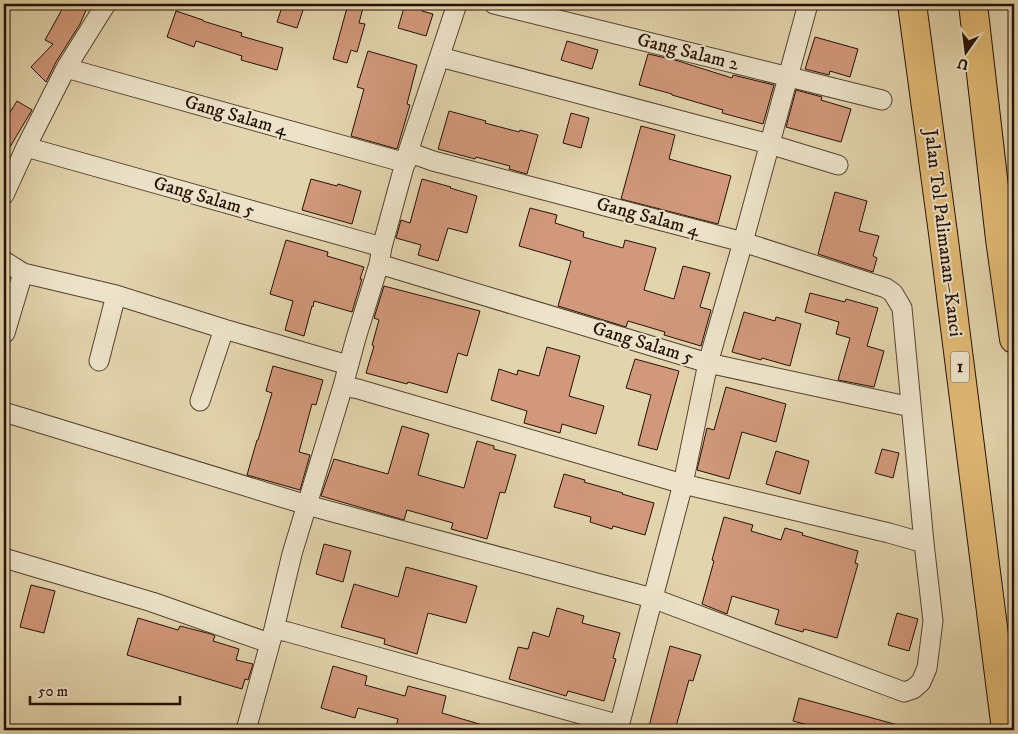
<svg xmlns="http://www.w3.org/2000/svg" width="1018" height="734" viewBox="0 0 1018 734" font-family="'IM FELL DW Pica',serif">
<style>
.building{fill:#d1987b;stroke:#261002}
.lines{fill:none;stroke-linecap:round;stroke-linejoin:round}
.minor-casing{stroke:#55412d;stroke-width:21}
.motorway-casing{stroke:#261002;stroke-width:30}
.minor{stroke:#ece3ca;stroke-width:19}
.motorway{stroke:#e1ba76;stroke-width:28}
.labels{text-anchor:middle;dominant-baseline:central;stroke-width:4;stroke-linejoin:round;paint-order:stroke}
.shield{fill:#ece3ca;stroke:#614f3e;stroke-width:1}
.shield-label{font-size:18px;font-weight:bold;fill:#261002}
.street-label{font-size:19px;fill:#261002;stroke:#ece3ca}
</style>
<rect width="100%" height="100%" fill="#e2d4ad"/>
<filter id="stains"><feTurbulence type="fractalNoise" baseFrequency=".004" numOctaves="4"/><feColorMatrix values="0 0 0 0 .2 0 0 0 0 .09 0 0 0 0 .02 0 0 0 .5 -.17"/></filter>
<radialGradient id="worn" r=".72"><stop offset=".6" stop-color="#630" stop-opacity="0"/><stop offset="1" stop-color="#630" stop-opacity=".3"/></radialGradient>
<path class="building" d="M 65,4 L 77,4 L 87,8 L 80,24 L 56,62 L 46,82 L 31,67 L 53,44 L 45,40 Z
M 283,4 L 305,4 L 297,28 L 277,22 Z
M 348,4 L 364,4 L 359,23 L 365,24 L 357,52 L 351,50 L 347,63 L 333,59 Z
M 405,4 L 424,4 L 422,11 L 433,14 L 426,36 L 398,28 Z
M 176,11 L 203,20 L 203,21 L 242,33 L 241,36 L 283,48 L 277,70 L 241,60 L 242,56 L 196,41 L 194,47 L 167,37 Z
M 815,37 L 858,49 L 850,77 L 830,71 L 829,75 L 805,69 Z
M 567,41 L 598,50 L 592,69 L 561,60 Z
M 368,51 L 417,65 L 407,104 L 410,105 L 397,149 L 351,136 L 364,89 L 357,87 Z
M 648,54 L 675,60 L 732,78 L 733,75 L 774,85 L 763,124 L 722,113 L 723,110 L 672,95 L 672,94 L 639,85 Z
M 796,90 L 822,97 L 821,100 L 851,109 L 841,142 L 786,127 Z
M 17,101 L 32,110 L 4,157 L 4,122 Z
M 449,111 L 486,121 L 485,123 L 519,132 L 520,130 L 538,135 L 527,174 L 509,169 L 510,166 L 476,157 L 475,159 L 438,149 Z
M 571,113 L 589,118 L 581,148 L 563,143 Z
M 641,126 L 675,135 L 669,159 L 731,176 L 718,224 L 621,199 Z
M 311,179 L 337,186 L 338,184 L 361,191 L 352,224 L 302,210 Z
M 422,179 L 451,187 L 450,188 L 477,196 L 467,233 L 448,228 L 438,261 L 418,255 L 421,245 L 396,238 L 401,220 L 410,223 Z
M 835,192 L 867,201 L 859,231 L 879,236 L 873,256 L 877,258 L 873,272 L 818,254 Z
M 530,208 L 557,215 L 555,223 L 584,232 L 583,237 L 623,248 L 625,240 L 656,248 L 644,290 L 674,299 L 683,266 L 710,273 L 700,307 L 711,310 L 701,346 L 664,335 L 665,332 L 628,321 L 626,327 L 558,306 L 571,261 L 519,246 Z
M 286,240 L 328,252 L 327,256 L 364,267 L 360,279 L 362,279 L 352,312 L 314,301 L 313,307 L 312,306 L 304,336 L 285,330 L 293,301 L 270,294 Z
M 384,286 L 480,311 L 467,356 L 458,353 L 447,393 L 408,382 L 407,384 L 366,373 L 374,346 L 372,345 L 379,320 L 374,318 Z
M 810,293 L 845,302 L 846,299 L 878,308 L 867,346 L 884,351 L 874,387 L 838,380 L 850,338 L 836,334 L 839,322 L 805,312 Z
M 744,312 L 775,321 L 776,317 L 801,324 L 790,366 L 762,358 L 761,360 L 732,352 Z
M 547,347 L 580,356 L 569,396 L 604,406 L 596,434 L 562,424 L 560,433 L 524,423 L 527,411 L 491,400 L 499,369 L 517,375 L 518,370 L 539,376 Z
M 635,359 L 679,371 L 657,450 L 638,445 L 651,395 L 626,388 Z
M 273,366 L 323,380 L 316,405 L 312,404 L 299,452 L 310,455 L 300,490 L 247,475 L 257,440 L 258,440 L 272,393 L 266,391 Z
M 726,387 L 786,404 L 776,442 L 742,432 L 729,479 L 697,470 L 707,428 L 714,430 Z
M 402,426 L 429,434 L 418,475 L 464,488 L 477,441 L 494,446 L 494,449 L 516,455 L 505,493 L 500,492 L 487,539 L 451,529 L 453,523 L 407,510 L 404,520 L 321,496 L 334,459 L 388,474 Z
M 882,449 L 899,453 L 893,478 L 875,473 Z
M 776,451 L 809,461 L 800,494 L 766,484 Z
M 564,474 L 585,480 L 584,482 L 623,493 L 622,494 L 654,503 L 645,535 L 613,526 L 612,529 L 590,522 L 591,517 L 554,507 Z
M 724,517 L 753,525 L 751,531 L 781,540 L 785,528 L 803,533 L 802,535 L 858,551 L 855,563 L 858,564 L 837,638 L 804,629 L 803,632 L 775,624 L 779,610 L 732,596 L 727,614 L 702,604 L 714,561 L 712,560 Z
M 324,544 L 351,551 L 343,582 L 316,574 Z
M 406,567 L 477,586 L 466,623 L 428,613 L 417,654 L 384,644 L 385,639 L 341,627 L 354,584 L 398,597 Z
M 31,585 L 55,591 L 44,633 L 20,627 Z
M 557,608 L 584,616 L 582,623 L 620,633 L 613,658 L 616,659 L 604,701 L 568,691 L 566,696 L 509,679 L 518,647 L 528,649 L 533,632 L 549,637 Z
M 897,613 L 918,619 L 909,651 L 888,645 Z
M 138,618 L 178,630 L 180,626 L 211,634 L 215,636 L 213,641 L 239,649 L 236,660 L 253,664 L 248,680 L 245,679 L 242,689 L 127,655 Z
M 670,646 L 701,655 L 693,681 L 689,680 L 675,730 L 648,730 Z
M 333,666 L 367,676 L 365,685 L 405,696 L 408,686 L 446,696 L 442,713 L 486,726 L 485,730 L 395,730 L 398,719 L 358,708 L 355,718 L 321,708 Z
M 799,698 L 898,725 L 897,730 L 827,730 L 793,721 Z"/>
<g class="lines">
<defs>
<path id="minor" d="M 494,4 L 882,100
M 440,57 L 769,144 L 838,165
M 66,68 L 406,163
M 26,147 L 382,247
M 4,195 L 26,147 L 66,68 L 106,4
M 4,261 L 23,273 L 116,295 L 224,329 L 348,365
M 379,264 L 708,363 L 911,407
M 5,333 L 23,273
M 99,361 L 116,295
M 343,386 L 358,389 L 683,484 L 889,533 L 924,543
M 200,401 L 224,329
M 4,412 L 307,505 L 652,598 L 904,692 L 913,689 L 921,682 L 927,668 L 933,621 L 924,543 L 902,308 L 893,293 L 886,288 L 743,242 L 433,161 L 408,152
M 4,558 L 152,602 L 269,643
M 274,629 L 288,632 L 620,725
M 246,730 L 274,629 L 292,554 L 343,386 L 356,338 L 379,264 L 382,247 L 408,152 L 457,4
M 618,730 L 683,484 L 708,363 L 743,242 L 808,4"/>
<path id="motorway" d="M 912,4 L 943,233 L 1006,730
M 973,4 L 1000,239 L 1014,339"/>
</defs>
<use href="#minor" class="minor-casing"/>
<use href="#motorway" class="motorway-casing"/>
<use href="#minor" class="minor"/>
<use href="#motorway" class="motorway"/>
</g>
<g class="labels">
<rect class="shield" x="951" y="351.5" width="18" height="31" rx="4"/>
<g class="shield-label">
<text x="960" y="367">1</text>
</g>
<g class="street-label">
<text transform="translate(688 52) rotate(14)">Gang Salam 2</text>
<text transform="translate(236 116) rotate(16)">Gang Salam 4</text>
<text transform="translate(204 197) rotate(16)">Gang Salam 5</text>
<text transform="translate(648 217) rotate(15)">Gang Salam 4</text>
<text transform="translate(943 233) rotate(83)">Jalan Tol Palimanan–Kanci</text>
<text transform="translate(643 343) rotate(17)">Gang Salam 5</text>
</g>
</g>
<rect width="1018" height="734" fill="none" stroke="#e2d4ad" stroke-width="20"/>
<rect x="5" y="5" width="1008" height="724" fill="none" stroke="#261002" stroke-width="2.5"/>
<rect x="10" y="10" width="998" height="714" fill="none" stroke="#261002"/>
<g transform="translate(966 52) rotate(194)" stroke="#ece3ca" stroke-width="4" paint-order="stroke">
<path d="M0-4L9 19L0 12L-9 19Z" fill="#261002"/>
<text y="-8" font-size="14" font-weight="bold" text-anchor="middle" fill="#261002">U</text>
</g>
<path d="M30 696v8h150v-8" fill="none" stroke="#261002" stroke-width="2.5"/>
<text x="38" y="696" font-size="15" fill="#261002" stroke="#ece3ca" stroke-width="4" paint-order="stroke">50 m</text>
<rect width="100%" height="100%" filter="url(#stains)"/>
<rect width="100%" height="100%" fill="url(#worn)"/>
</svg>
